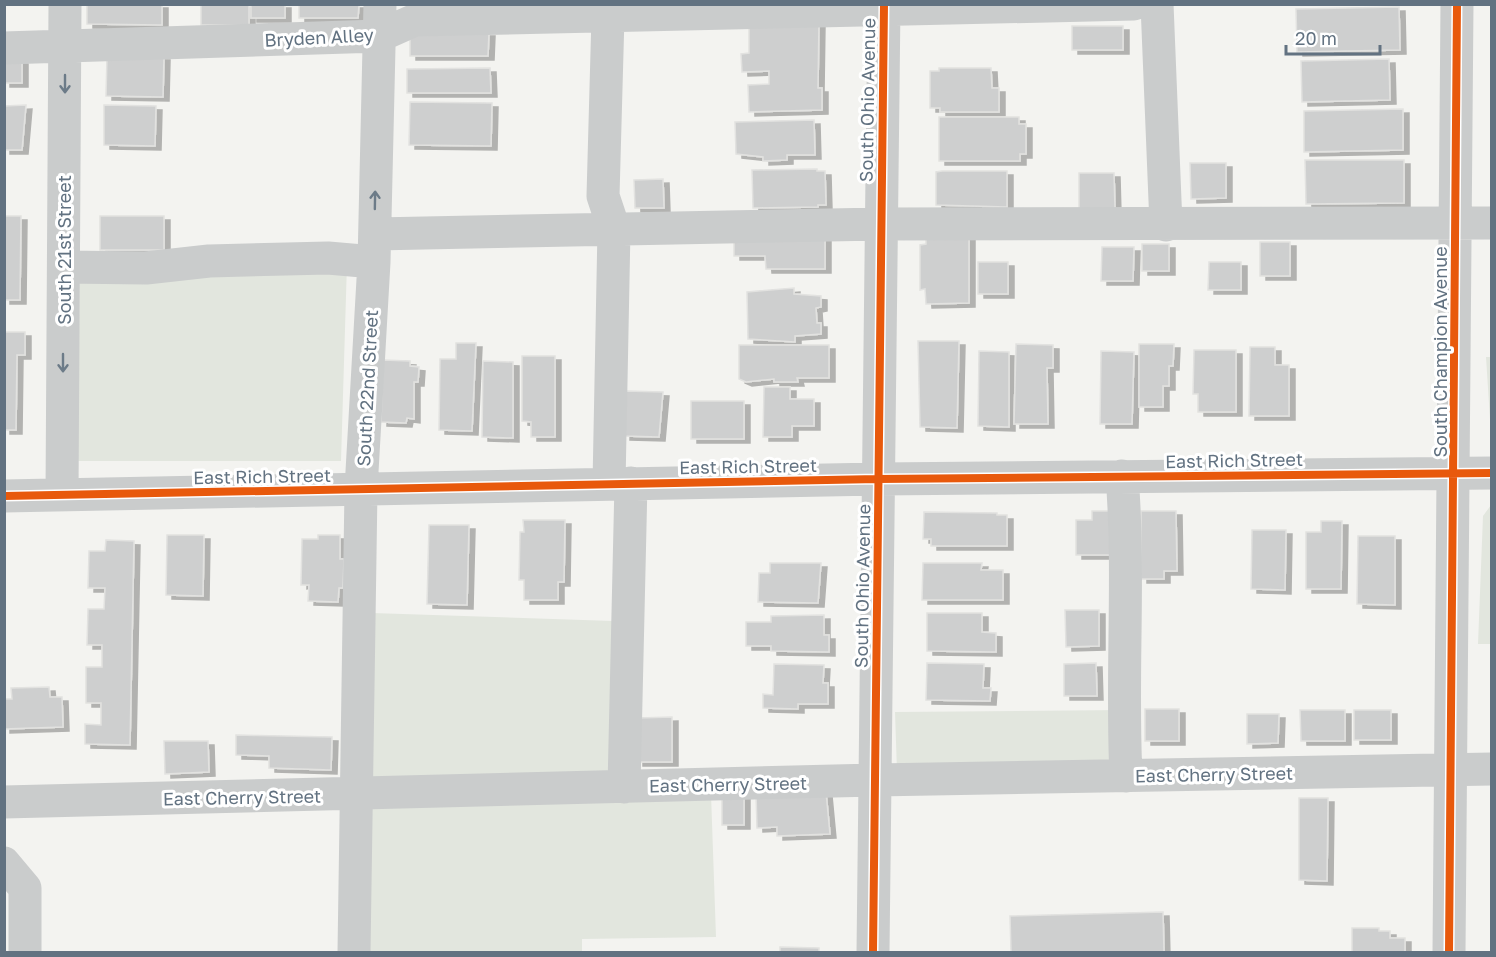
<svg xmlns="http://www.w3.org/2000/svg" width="1496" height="957" viewBox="0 0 1496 957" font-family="'Golos Text',sans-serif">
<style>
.green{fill:#e2e6de}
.building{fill:#cecfcf;stroke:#e2e2e0;stroke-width:1.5;filter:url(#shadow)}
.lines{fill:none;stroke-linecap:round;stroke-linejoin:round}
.minor{stroke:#cacccc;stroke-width:33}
.cycleway-casing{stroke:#fff;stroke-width:11}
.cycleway{stroke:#e8590c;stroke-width:8}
.oneway{stroke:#6c7b88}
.labels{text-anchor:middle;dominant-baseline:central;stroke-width:6;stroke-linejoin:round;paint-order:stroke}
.street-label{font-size:18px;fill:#627281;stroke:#fff}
</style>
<defs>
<filter id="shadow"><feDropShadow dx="6" dy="4" stdDeviation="0" flood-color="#0004"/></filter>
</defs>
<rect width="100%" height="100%" fill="#f3f3f0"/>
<path class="green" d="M 347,263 L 341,461 L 77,461 L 80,268 Z
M 1486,357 L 1491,357 L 1491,435 Z
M 1491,505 L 1491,644 L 1478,644 L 1483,516 Z
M 372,613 L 613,621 L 611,780 L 369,779 Z
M 1124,710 L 1125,764 L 897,771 L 895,712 Z
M 711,794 L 716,937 L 582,939 L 582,952 L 370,952 L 370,797 Z"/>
<path class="building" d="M 87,4 L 162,4 L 162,25 L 87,24 Z
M 201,4 L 249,4 L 249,25 L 201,25 Z
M 251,4 L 285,4 L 285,18 L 251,18 Z
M 299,4 L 359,4 L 358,18 L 299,18 Z
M 1399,7 L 1400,50 L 1297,52 L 1296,9 Z
M 819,21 L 818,88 L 822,88 L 822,110 L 749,112 L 748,85 L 769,84 L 769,71 L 742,72 L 741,54 L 749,53 L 749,23 Z
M 1072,26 L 1123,26 L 1123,50 L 1072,50 Z
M 410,32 L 489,32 L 488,56 L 410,56 Z
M 107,55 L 164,56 L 163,97 L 106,96 Z
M 1389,59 L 1390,100 L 1302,102 L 1301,61 Z
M 4,60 L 22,60 L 22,83 L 4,83 Z
M 490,68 L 491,93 L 407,93 L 407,69 Z
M 939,68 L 991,68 L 992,88 L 999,88 L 999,112 L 940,112 L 940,108 L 930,108 L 930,71 L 939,71 Z
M 410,102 L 492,103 L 491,146 L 409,145 Z
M 26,105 L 22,150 L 4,150 L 4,106 Z
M 104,105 L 156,106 L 155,146 L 104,145 Z
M 1403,109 L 1403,150 L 1304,152 L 1304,111 Z
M 939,117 L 1019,117 L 1019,124 L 1026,124 L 1026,154 L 1020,154 L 1020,161 L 939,161 Z
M 814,120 L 815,155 L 787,155 L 787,160 L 763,161 L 763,157 L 736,154 L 735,122 Z
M 1305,160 L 1404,160 L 1404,203 L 1306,204 Z
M 1190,163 L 1226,163 L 1226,198 L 1191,199 Z
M 817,169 L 817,171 L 825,171 L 826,205 L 818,205 L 818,207 L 753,208 L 752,170 Z
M 942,171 L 1007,171 L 1007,207 L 936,205 L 936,172 Z
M 1079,173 L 1114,173 L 1115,209 L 1079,209 Z
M 663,179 L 664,208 L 635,208 L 634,180 Z
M 4,216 L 21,216 L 20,300 L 4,300 Z
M 100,216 L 164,216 L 164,250 L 100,250 Z
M 969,229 L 969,303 L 926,304 L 925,289 L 920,290 L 920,245 L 926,244 L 926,230 Z
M 825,233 L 825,269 L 766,269 L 765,256 L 734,256 L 734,234 Z
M 1260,242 L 1290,242 L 1290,276 L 1260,276 Z
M 1142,244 L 1169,244 L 1169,271 L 1142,271 Z
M 1102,247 L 1134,247 L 1133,281 L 1101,281 Z
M 978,262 L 1008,262 L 1008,294 L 978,294 Z
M 1209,262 L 1241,262 L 1241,290 L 1208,290 Z
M 794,288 L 794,294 L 821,296 L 821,307 L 816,308 L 817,323 L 821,323 L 821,334 L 795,336 L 795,342 L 748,339 L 747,292 Z
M 4,332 L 25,332 L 25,355 L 17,355 L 16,430 L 4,430 Z
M 918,341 L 959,341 L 957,428 L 920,427 Z
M 456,343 L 476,343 L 472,431 L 439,430 L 440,359 L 456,359 Z
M 1016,344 L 1053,345 L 1053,368 L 1047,368 L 1048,424 L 1014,424 Z
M 1139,344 L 1174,344 L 1173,366 L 1169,366 L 1169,386 L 1163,386 L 1163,407 L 1139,407 Z
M 739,345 L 829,345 L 829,378 L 797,378 L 798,382 L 774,382 L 774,379 L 746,382 L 739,379 Z
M 1250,347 L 1275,347 L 1275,365 L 1289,365 L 1289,416 L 1249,416 Z
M 1194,350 L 1236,350 L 1236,412 L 1198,412 L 1198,394 L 1193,394 Z
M 979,351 L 1009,352 L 1009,427 L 978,426 Z
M 1101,351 L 1134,352 L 1132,424 L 1100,424 Z
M 522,356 L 555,356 L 555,437 L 531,437 L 531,422 L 522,421 Z
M 383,360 L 410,361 L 410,366 L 419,367 L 418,382 L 414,382 L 414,419 L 407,418 L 406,423 L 381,422 Z
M 483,361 L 513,362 L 513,438 L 482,437 Z
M 764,387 L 790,387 L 790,399 L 814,399 L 814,426 L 792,426 L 792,437 L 763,437 Z
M 626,391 L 663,392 L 659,437 L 624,436 Z
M 691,401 L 744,401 L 744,439 L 691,439 Z
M 1092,511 L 1115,511 L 1115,555 L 1076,555 L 1076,520 L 1092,520 Z
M 1141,511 L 1176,511 L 1177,571 L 1164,571 L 1164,579 L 1141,579 Z
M 924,512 L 997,513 L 997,515 L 1007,515 L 1007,546 L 931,546 L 931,539 L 923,539 Z
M 523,520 L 565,520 L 564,582 L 558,582 L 558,600 L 524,600 L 524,580 L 519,580 L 520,532 L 524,532 Z
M 1321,521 L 1342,521 L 1341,589 L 1306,589 L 1306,532 L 1321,532 Z
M 429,525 L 469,525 L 467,605 L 427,604 Z
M 1252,530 L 1286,530 L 1285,590 L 1251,589 Z
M 167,535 L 204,535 L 203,596 L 166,595 Z
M 318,535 L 340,535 L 340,559 L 344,559 L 343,588 L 339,588 L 338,602 L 308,601 L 309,585 L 301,585 L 302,539 L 318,539 Z
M 1358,536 L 1395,536 L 1395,605 L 1357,604 Z
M 106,540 L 134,541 L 130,745 L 85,744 L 85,724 L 101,725 L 101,703 L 86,703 L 86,667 L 102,667 L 102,645 L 87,645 L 88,609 L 104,609 L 105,588 L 88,588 L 89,551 L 105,551 Z
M 770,563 L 821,563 L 818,603 L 758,602 L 759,573 L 770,573 Z
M 923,563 L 982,563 L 981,570 L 1003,570 L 1003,600 L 922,600 Z
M 1065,610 L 1099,610 L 1099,646 L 1066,647 Z
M 927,613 L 982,613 L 982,632 L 996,633 L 996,652 L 927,651 Z
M 824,615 L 824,635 L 829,635 L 829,652 L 771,651 L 771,646 L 746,646 L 746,622 L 771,622 L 771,616 Z
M 927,663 L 984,664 L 983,688 L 991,688 L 990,701 L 926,700 Z
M 1096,663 L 1097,696 L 1064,696 L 1064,664 Z
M 774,664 L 824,665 L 823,683 L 828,683 L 828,704 L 798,704 L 798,709 L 763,708 L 763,694 L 773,695 Z
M 49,687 L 50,697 L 62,697 L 63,727 L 4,729 L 4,699 L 12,699 L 11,688 Z
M 1145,709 L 1179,709 L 1179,741 L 1145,741 Z
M 1300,710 L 1345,710 L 1345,741 L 1301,741 Z
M 1354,710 L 1391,710 L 1391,740 L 1354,740 Z
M 1247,714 L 1279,714 L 1278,743 L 1247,744 Z
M 672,717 L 672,762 L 637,762 L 637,718 Z
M 236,735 L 332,737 L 331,770 L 269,768 L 269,756 L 236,755 Z
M 164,741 L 208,741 L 209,772 L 165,774 Z
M 826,792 L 830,834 L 777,836 L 777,827 L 757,828 L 756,794 Z
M 722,795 L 744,795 L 744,825 L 722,825 Z
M 1299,798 L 1328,798 L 1327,881 L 1299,880 Z
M 1163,912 L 1164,952 L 1011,952 L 1010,916 Z
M 1352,928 L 1379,928 L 1379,931 L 1390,931 L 1390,938 L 1405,938 L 1405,952 L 1352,952 Z
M 780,947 L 819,948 L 819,952 L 780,952 Z"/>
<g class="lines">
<path class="minor" d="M 1157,4 L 1166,225
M 608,16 L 603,196 L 614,229 L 609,484
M 4,48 L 379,36 L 415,20 L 1134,4
M 375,234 L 881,224 L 1492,223
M 64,267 L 146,268 L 209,261 L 328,258 L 374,262
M 1122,476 C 1130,575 1121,676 1126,776
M 62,495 L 65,4
M 4,496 L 878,479 L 1492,473
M 624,787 L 631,483
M 4,802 L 875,780 L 1492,769
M 4,863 L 25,888 L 25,952
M 354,952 L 361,489 L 374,262 L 380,4
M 873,952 L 884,4
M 1449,952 L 1457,4"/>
<defs>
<path id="cycleway" d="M 4,496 L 878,479 L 1492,473
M 873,952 L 884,4
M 1449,952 L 1457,4"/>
</defs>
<use href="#cycleway" class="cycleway-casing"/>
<use href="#cycleway" class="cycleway"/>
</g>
<defs><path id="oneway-shaft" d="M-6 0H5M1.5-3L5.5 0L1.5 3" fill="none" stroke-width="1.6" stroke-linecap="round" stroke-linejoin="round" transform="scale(1.5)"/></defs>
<g class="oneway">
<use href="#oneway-shaft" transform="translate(65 84) rotate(90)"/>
<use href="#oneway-shaft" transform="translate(375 200) rotate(-89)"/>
<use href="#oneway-shaft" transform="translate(63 363) rotate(90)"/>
</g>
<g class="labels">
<g class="street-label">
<text transform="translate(319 37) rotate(-3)">Bryden Alley</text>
<text transform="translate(867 100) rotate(-89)">South Ohio Avenue</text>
<text transform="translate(64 250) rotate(-90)">South 21st Street</text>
<text transform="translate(1440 352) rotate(-90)">South Champion Avenue</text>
<text transform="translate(367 388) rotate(-87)">South 22nd Street</text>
<text transform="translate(1234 460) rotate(-1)">East Rich Street</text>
<text transform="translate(748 466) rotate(-1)">East Rich Street</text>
<text transform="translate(262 476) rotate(-1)">East Rich Street</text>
<text transform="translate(862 586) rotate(-89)">South Ohio Avenue</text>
<text transform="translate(1214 774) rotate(-1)">East Cherry Street</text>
<text transform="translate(728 784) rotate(-1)">East Cherry Street</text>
<text transform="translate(242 797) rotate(-1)">East Cherry Street</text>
</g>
</g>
<rect width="1496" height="957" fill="none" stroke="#627281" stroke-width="12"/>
<path d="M1286 45v9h94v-9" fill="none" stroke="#627281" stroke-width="3"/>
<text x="1295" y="45" font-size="18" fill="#627281" stroke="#ffffff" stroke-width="4.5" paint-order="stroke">20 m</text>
</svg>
